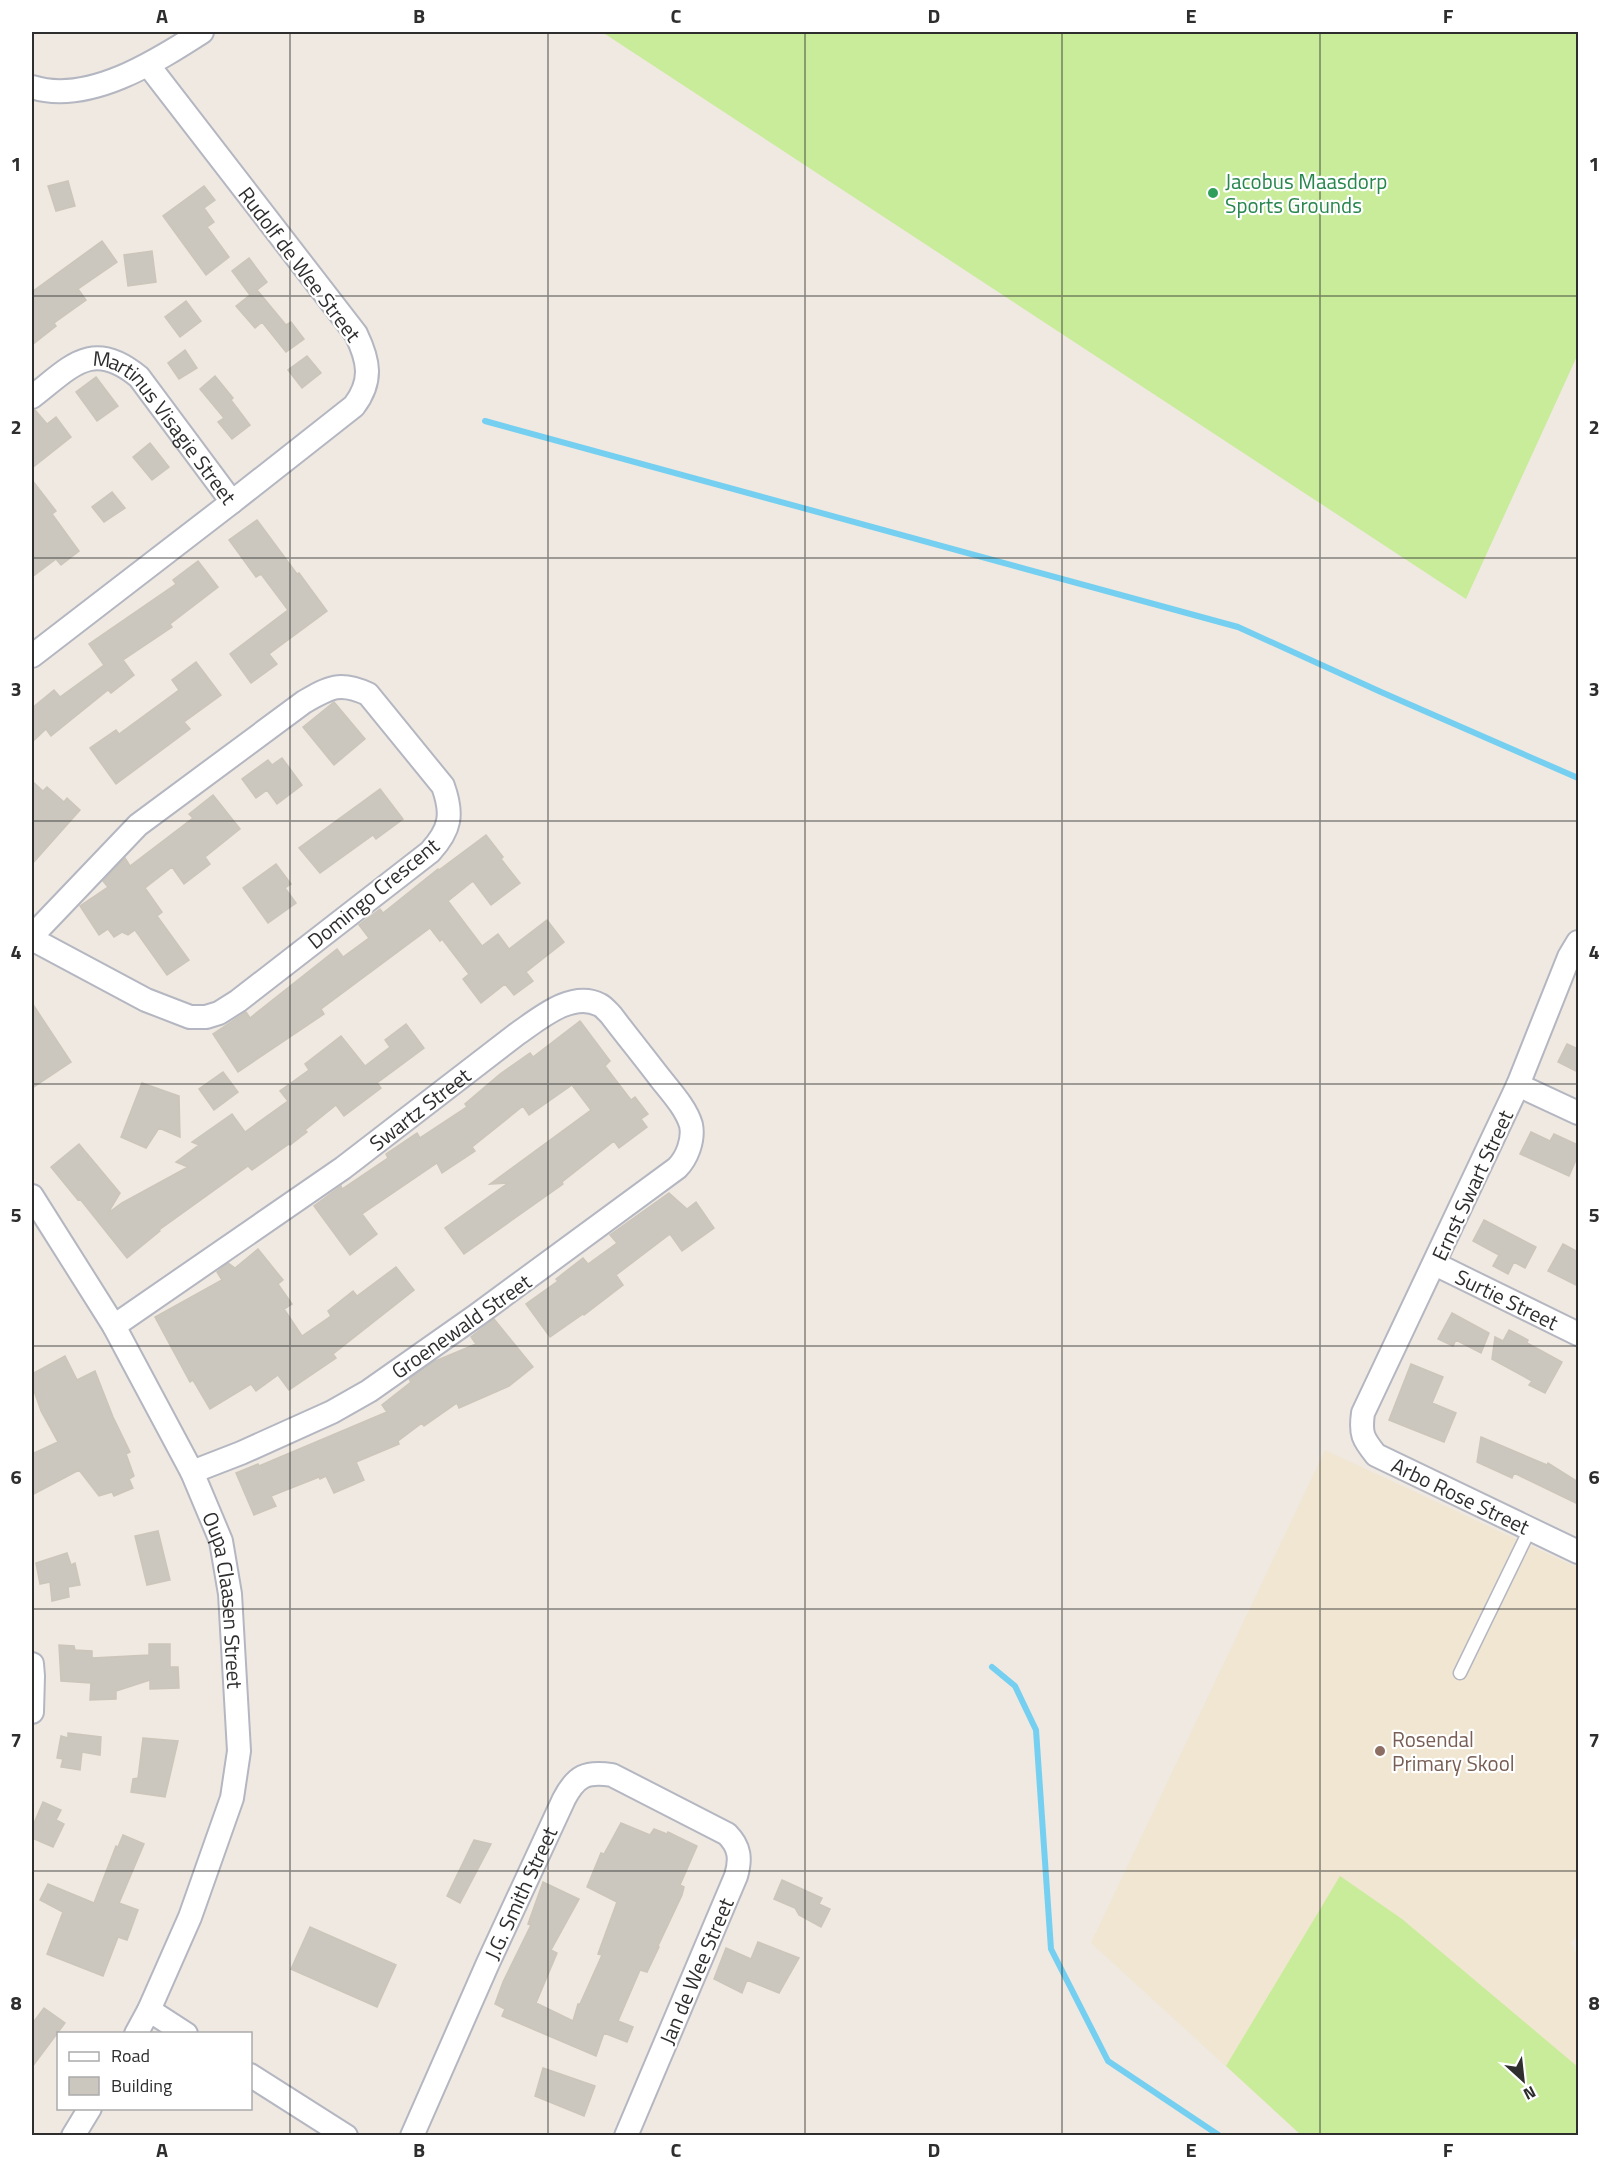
<svg xmlns="http://www.w3.org/2000/svg" width="1610" height="2167" viewBox="0 0 1610 2167" font-family="'Titillium Web',sans-serif">
<style>
.education{fill:#f0e6d1}
.pitch{fill:#c9ec9a}
.lines{fill:none;stroke-linecap:round;stroke-linejoin:round}
.stream{stroke:#75cff0;stroke-width:6}
.building{fill:#cbc7bf;stroke:#cbc5ba;stroke-width:1.5}
.lane-casing{stroke:#b4b7c1;stroke-width:15}
.street-casing{stroke:#b4b7c1;stroke-width:26}
.lane{stroke:#fff;stroke-width:12}
.street{stroke:#fff;stroke-width:22}
.grid{fill:none;stroke:#2e2e2e;stroke-width:1.5;stroke-opacity:0.55}
.leisure-dot{fill:#2e9e5b;stroke:#fff;stroke-width:2}
.education-dot{fill:#8d6e63;stroke:#fff;stroke-width:2}
.labels{text-anchor:middle;dominant-baseline:central;stroke-width:4.5;stroke-linejoin:round;paint-order:stroke}
.leisure-label{font-size:21px;fill:#27864d;stroke:#fff;text-anchor:start}
.street-label{font-size:21px;fill:#2e2e2e;stroke:#fff}
.education-label{font-size:21px;fill:#785e54;stroke:#fff;text-anchor:start}
.neatline{fill:none;stroke:#2e2e2e;stroke-width:2}
.grid-label{font-size:20px;text-anchor:middle;font-weight:bold;fill:#2e2e2e}
</style>
<rect width="100%" height="100%" fill="#efe9e1"/>
<path class="education" d="M 1325,1450 L 1578,1568 L 1578,1935 L 1571,1942 L 1578,1959 L 1578,2135 L 1301,2135 L 1091,1943 Z"/>
<path class="pitch" d="M 602,32 L 1578,32 L 1578,354 L 1466,599 Z
M 1340,1876 L 1402,1919 L 1578,2067 L 1578,2135 L 1301,2135 L 1226,2066 Z"/>
<g class="lines">
<path class="stream" d="M 485,421 L 1238,627 L 1381,692 L 1578,778
M 992,1667 L 1015,1686 L 1036,1730 L 1051,1949 L 1108,2061 L 1220,2136"/>
</g>
<path class="building" d="M 68,181 L 75,206 L 56,211 L 48,186 Z
M 204,186 L 215,200 L 204,208 L 214,222 L 207,227 L 229,257 L 206,275 L 163,216 Z
M 102,241 L 117,262 L 78,289 L 86,300 L 54,323 L 56,326 L 32,345 L 32,292 Z
M 152,251 L 156,282 L 128,286 L 124,255 Z
M 249,258 L 267,282 L 257,290 L 286,325 L 291,322 L 304,339 L 286,352 L 262,322 L 255,328 L 236,306 L 250,295 L 232,271 Z
M 186,301 L 201,321 L 180,337 L 165,317 Z
M 185,350 L 197,368 L 179,379 L 168,363 Z
M 307,356 L 321,373 L 302,388 L 288,370 Z
M 215,376 L 233,398 L 231,400 L 250,425 L 232,439 L 218,422 L 224,418 L 200,389 Z
M 96,377 L 118,406 L 97,421 L 76,392 Z
M 32,410 L 35,410 L 47,424 L 56,417 L 71,437 L 32,468 Z
M 150,443 L 169,467 L 152,480 L 133,457 Z
M 32,480 L 56,511 L 52,514 L 79,551 L 61,565 L 56,559 L 32,577 Z
M 112,492 L 125,508 L 104,522 L 92,507 Z
M 257,520 L 297,574 L 299,573 L 327,611 L 269,654 L 277,664 L 251,683 L 230,654 L 288,610 L 261,574 L 256,577 L 229,540 Z
M 198,561 L 218,587 L 170,624 L 172,627 L 123,660 L 134,675 L 111,693 L 108,690 L 51,736 L 46,729 L 32,742 L 32,708 L 54,690 L 60,697 L 104,665 L 89,644 L 176,584 L 173,580 Z
M 196,662 L 221,695 L 184,722 L 190,729 L 116,784 L 90,748 L 116,730 L 119,734 L 179,690 L 172,680 Z
M 334,702 L 365,739 L 334,765 L 303,727 Z
M 282,758 L 302,785 L 277,804 L 267,790 L 256,798 L 242,779 L 268,760 L 272,765 Z
M 32,781 L 43,791 L 47,787 L 64,802 L 67,798 L 80,810 L 32,864 Z
M 380,789 L 403,819 L 376,839 L 373,835 L 320,873 L 299,848 Z
M 213,795 L 240,829 L 205,857 L 210,864 L 184,884 L 172,867 L 145,888 L 162,912 L 157,916 L 189,960 L 167,975 L 135,930 L 128,935 L 122,932 L 114,937 L 108,929 L 99,935 L 80,906 L 108,887 L 103,881 L 125,858 L 130,866 L 193,818 L 189,814 Z
M 486,835 L 503,857 L 501,859 L 520,883 L 491,905 L 473,881 L 448,901 L 482,946 L 498,934 L 509,949 L 547,920 L 564,942 L 526,972 L 533,981 L 514,995 L 505,984 L 481,1003 L 463,979 L 469,974 L 442,939 L 440,941 L 430,928 L 321,1009 L 324,1014 L 238,1072 L 213,1034 L 246,1012 L 250,1018 L 337,949 L 343,957 L 369,938 L 359,925 L 380,909 L 383,913 L 438,869 L 439,870 Z
M 276,864 L 291,884 L 285,888 L 296,903 L 268,923 L 243,888 Z
M 32,1003 L 71,1062 L 32,1088 Z
M 580,1021 L 610,1061 L 605,1066 L 631,1100 L 635,1097 L 648,1114 L 641,1119 L 647,1127 L 619,1148 L 614,1141 L 562,1182 L 563,1184 L 464,1254 L 445,1228 L 508,1183 L 490,1184 L 591,1110 L 572,1085 L 529,1115 L 523,1106 L 472,1147 L 475,1151 L 442,1173 L 437,1163 L 362,1214 L 377,1234 L 350,1255 L 314,1206 L 341,1186 L 342,1189 L 388,1158 L 386,1154 L 417,1133 L 420,1138 L 467,1107 L 465,1104 L 500,1074 L 530,1053 L 533,1057 Z
M 406,1024 L 424,1048 L 377,1083 L 381,1088 L 344,1116 L 336,1105 L 305,1130 L 307,1132 L 290,1145 L 289,1144 L 252,1170 L 248,1166 L 159,1230 L 160,1231 L 127,1258 L 80,1199 L 78,1200 L 51,1167 L 79,1144 L 120,1193 L 108,1213 L 122,1203 L 188,1167 L 176,1162 L 199,1145 L 192,1142 L 232,1114 L 245,1132 L 288,1101 L 280,1091 L 309,1070 L 305,1064 L 341,1036 L 365,1066 L 390,1047 L 385,1040 Z
M 1567,1044 L 1578,1049 L 1578,1072 L 1558,1062 Z
M 223,1072 L 238,1092 L 214,1110 L 199,1089 Z
M 142,1083 L 179,1096 L 180,1137 L 159,1128 L 146,1148 L 121,1137 Z
M 1531,1132 L 1550,1141 L 1554,1134 L 1578,1145 L 1578,1155 L 1569,1176 L 1520,1154 Z
M 669,1193 L 687,1209 L 696,1202 L 714,1228 L 682,1251 L 670,1234 L 616,1275 L 623,1285 L 584,1315 L 583,1314 L 550,1337 L 526,1304 L 558,1281 L 556,1279 L 583,1258 L 588,1264 L 617,1243 L 610,1235 Z
M 1484,1220 L 1536,1247 L 1525,1268 L 1514,1262 L 1508,1274 L 1493,1266 L 1499,1255 L 1473,1241 Z
M 1563,1244 L 1578,1252 L 1578,1286 L 1548,1271 Z
M 258,1249 L 283,1280 L 278,1284 L 292,1304 L 284,1309 L 302,1336 L 331,1316 L 328,1311 L 353,1291 L 357,1296 L 396,1267 L 414,1290 L 333,1354 L 336,1358 L 289,1390 L 278,1375 L 256,1391 L 251,1384 L 210,1409 L 193,1380 L 190,1382 L 155,1317 L 222,1280 L 217,1272 L 228,1263 L 235,1268 Z
M 1452,1313 L 1489,1333 L 1481,1353 L 1456,1340 L 1453,1346 L 1438,1339 Z
M 494,1319 L 533,1367 L 509,1386 L 459,1408 L 457,1403 L 424,1426 L 422,1423 L 398,1441 L 399,1444 L 356,1462 L 364,1480 L 334,1493 L 326,1476 L 320,1479 L 319,1477 L 271,1496 L 276,1506 L 254,1515 L 236,1473 L 258,1464 L 259,1466 L 387,1412 L 382,1405 L 411,1382 L 409,1379 L 433,1362 L 476,1344 L 471,1337 Z
M 1509,1330 L 1528,1340 L 1527,1343 L 1562,1362 L 1545,1393 L 1529,1385 L 1532,1381 L 1492,1359 L 1495,1337 L 1503,1341 Z
M 65,1356 L 77,1380 L 95,1371 L 113,1417 L 130,1452 L 126,1454 L 134,1476 L 129,1479 L 133,1488 L 114,1496 L 112,1492 L 99,1496 L 79,1470 L 32,1495 L 32,1454 L 58,1442 L 41,1411 L 32,1385 L 32,1374 Z
M 1411,1364 L 1443,1377 L 1432,1403 L 1456,1413 L 1444,1442 L 1389,1420 Z
M 1481,1437 L 1547,1465 L 1548,1463 L 1578,1482 L 1578,1504 L 1514,1473 L 1512,1478 L 1477,1462 Z
M 158,1531 L 170,1580 L 147,1585 L 135,1536 Z
M 67,1553 L 71,1565 L 75,1563 L 80,1585 L 68,1587 L 69,1597 L 52,1601 L 50,1582 L 40,1584 L 36,1563 Z
M 149,1644 L 170,1644 L 170,1667 L 178,1667 L 179,1688 L 150,1689 L 150,1680 L 116,1691 L 116,1699 L 90,1700 L 91,1683 L 61,1681 L 59,1645 L 74,1646 L 75,1650 L 92,1651 L 92,1658 L 149,1655 Z
M 68,1733 L 101,1737 L 100,1755 L 82,1752 L 80,1770 L 61,1767 L 63,1759 L 57,1758 L 61,1736 L 68,1738 Z
M 143,1738 L 178,1741 L 165,1797 L 131,1792 L 133,1779 L 138,1778 Z
M 43,1802 L 61,1810 L 56,1820 L 64,1824 L 53,1847 L 32,1838 L 32,1828 Z
M 621,1823 L 650,1835 L 654,1829 L 667,1834 L 668,1832 L 697,1846 L 680,1885 L 684,1887 L 682,1895 L 658,1946 L 659,1947 L 647,1972 L 640,1970 L 618,2021 L 633,2027 L 627,2042 L 604,2033 L 596,2056 L 502,2016 L 505,2009 L 495,2004 L 503,1982 L 531,1925 L 528,1924 L 543,1882 L 579,1899 L 551,1950 L 557,1953 L 536,2003 L 573,2021 L 578,2004 L 580,2004 L 602,1955 L 598,1954 L 617,1902 L 587,1887 L 601,1853 L 604,1854 Z
M 123,1835 L 144,1844 L 119,1903 L 138,1910 L 127,1940 L 118,1937 L 103,1976 L 47,1954 L 63,1912 L 40,1900 L 48,1884 L 94,1903 L 116,1846 L 118,1847 Z
M 474,1840 L 491,1844 L 460,1903 L 447,1896 Z
M 782,1880 L 822,1898 L 819,1904 L 830,1909 L 821,1927 L 799,1915 L 795,1908 L 774,1899 Z
M 310,1927 L 396,1965 L 377,2007 L 291,1969 Z
M 758,1942 L 799,1958 L 779,1993 L 747,1980 L 742,1993 L 714,1979 L 726,1948 L 751,1959 Z
M 44,2008 L 65,2023 L 32,2067 L 32,2024 Z
M 543,2068 L 595,2086 L 584,2116 L 535,2096 Z"/>
<g class="lines">
<defs>
<path id="lane" d="M 1460,1673 L 1530,1529"/>
<g id="street">
<path d="M 32,87 C 88,105 157,61 202,32"/>
<path id="s1" d="M 32,397 C 71,367 92,338 139,377 L 232,502"/>
<path d="M 32,656 L 232,502 L 354,406 C 373,381 369,361 356,334 L 149,66"/>
<path d="M 32,936 L 138,825 L 304,702 C 330,687 340,681 368,694 L 443,786 C 453,814 451,829 430,852 L 238,1001 L 219,1013 L 206,1017 L 190,1017 L 146,1000 L 32,939"/>
<path id="s2" d="M 1578,942 L 1569,957 L 1518,1085 L 1363,1413 C 1360,1434 1363,1439 1376,1455 L 1578,1552"/>
<path d="M 1518,1085 L 1578,1113"/>
<path id="s3" d="M 32,1196 L 114,1326 L 192,1472 L 221,1541 L 230,1594 L 239,1751 L 232,1798 L 190,1917 L 149,2010 L 136,2034"/>
<path id="s4" d="M 1435,1264 L 1578,1334"/>
<path id="s5" d="M 114,1326 L 343,1168 L 517,1034 C 539,1019 572,990 600,1005 C 604,1007 608,1012 611,1015 C 627,1036 644,1057 660,1078 C 671,1092 686,1108 691,1125 C 694,1140 687,1158 677,1168 L 477,1315 L 369,1391 L 332,1412 L 241,1453 L 192,1472"/>
<path d="M 32,1664 L 33,1676 L 32,1712"/>
<path d="M 149,2010 L 186,2034"/>
<path d="M 250,2075 L 346,2136"/>
<path d="M 73,2136 L 90,2108"/>
<path id="s6" d="M 412,2136 L 488,1963 L 564,1799 C 576,1776 586,1771 612,1775 L 727,1834 C 740,1847 741,1859 736,1876 L 626,2136"/>
</g>
</defs>
<use href="#lane" class="lane-casing"/>
<use href="#street" class="street-casing"/>
<use href="#lane" class="lane"/>
<use href="#street" class="street"/>
</g>
<path class="grid" d="M 290,32 L 290,2136M 548,32 L 548,2136M 805,32 L 805,2136M 1062,32 L 1062,2136M 1320,32 L 1320,2136M 32,296 L 1578,296M 32,558 L 1578,558M 32,821 L 1578,821M 32,1084 L 1578,1084M 32,1346 L 1578,1346M 32,1609 L 1578,1609M 32,1871 L 1578,1871"/>
<circle class="leisure-dot" cx="1213" cy="193" r="6"/>
<circle class="education-dot" cx="1380" cy="1751" r="6"/>
<g class="labels">
<g class="leisure-label">
<text x="1225" y="181">Jacobus Maasdorp<tspan x="1225" dy="24">Sports Grounds</tspan></text>
</g>
<g class="street-label">
<text transform="translate(300 264) rotate(53)">Rudolf de Wee Street</text>
<text stroke="none"><textPath href="#s1" startOffset="176">Martinus Visagie Street</textPath></text>
<text transform="translate(373 893) rotate(-39)">Domingo Crescent</text>
<text stroke="none"><textPath href="#s5" startOffset="375">Swartz Street</textPath></text>
<text transform="translate(1472 1185) rotate(-65)">Ernst Swart Street</text>
<text stroke="none"><textPath href="#s4" startOffset="80">Surtie Street</textPath></text>
<text transform="translate(461 1326) rotate(-35)">Groenewald Street</text>
<text stroke="none"><textPath href="#s2" startOffset="658">Arbo Rose Street</textPath></text>
<text stroke="none"><textPath href="#s3" startOffset="453">Oupa Claasen Street</textPath></text>
<text stroke="none"><textPath href="#s6" startOffset="266">J.G. Smith Street</textPath></text>
<text transform="translate(696 1971) rotate(-67)">Jan de Wee Street</text>
</g>
<g class="education-label">
<text x="1392" y="1739">Rosendal<tspan x="1392" dy="24">Primary Skool</tspan></text>
</g>
</g>
<rect width="1610" height="2167" fill="none" stroke="#ffffff" stroke-width="66"/>
<rect x="57" y="2032" width="195" height="78" fill="#ffffff" stroke="#ababab" stroke-width="1.5"/>
<rect x="69" y="2052" width="30" height="9" fill="#ffffff" stroke="#ababab" stroke-width="1.5"/>
<text x="111" y="2062" font-size="18" fill="#2e2e2e">Road</text>
<rect x="69" y="2077" width="30" height="18" fill="#cbc7bf" stroke="#ababab" stroke-width="1.5"/>
<text x="111" y="2092" font-size="18" fill="#2e2e2e">Building</text>
<g transform="translate(1523 2080) rotate(153)" stroke="#ffffff" stroke-width="4.5" paint-order="stroke">
<path d="M0-4.5L10 22L0 15L-10 22Z" fill="#2e2e2e"/>
<text y="-9" font-size="16" font-weight="bold" text-anchor="middle" fill="#2e2e2e">N</text>
</g>
<rect x="33" y="33" width="1544" height="2101" class="neatline"/>
<g class="grid-label">
<text x="162" y="23">A</text>
<text x="419" y="23">B</text>
<text x="676" y="23">C</text>
<text x="934" y="23">D</text>
<text x="1191" y="23">E</text>
<text x="1448" y="23">F</text>
<text x="16" y="171">1</text>
<text x="1594" y="171">1</text>
<text x="16" y="434">2</text>
<text x="1594" y="434">2</text>
<text x="16" y="696">3</text>
<text x="1594" y="696">3</text>
<text x="16" y="959">4</text>
<text x="1594" y="959">4</text>
<text x="16" y="1222">5</text>
<text x="1594" y="1222">5</text>
<text x="16" y="1484">6</text>
<text x="1594" y="1484">6</text>
<text x="16" y="1747">7</text>
<text x="1594" y="1747">7</text>
<text x="16" y="2010">8</text>
<text x="1594" y="2010">8</text>
<text x="162" y="2157">A</text>
<text x="419" y="2157">B</text>
<text x="676" y="2157">C</text>
<text x="934" y="2157">D</text>
<text x="1191" y="2157">E</text>
<text x="1448" y="2157">F</text>
</g>
</svg>
